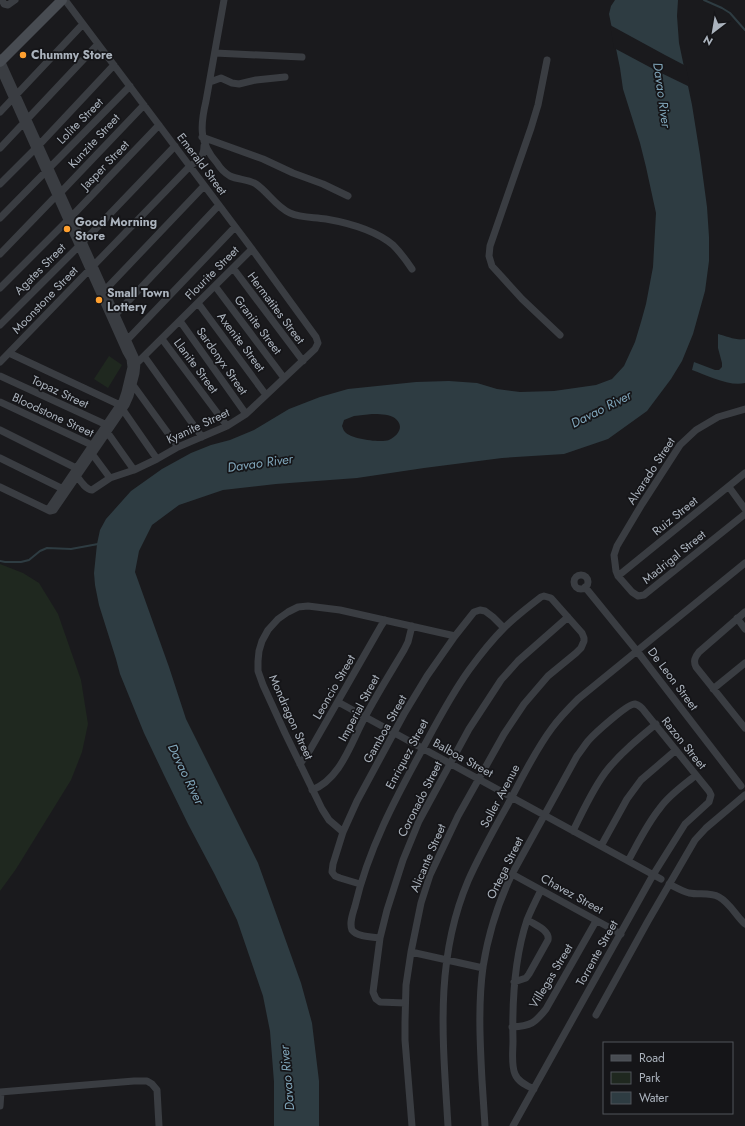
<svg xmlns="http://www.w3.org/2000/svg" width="745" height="1126" viewBox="0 0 745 1126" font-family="Jost,sans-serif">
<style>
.green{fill:#1f281f}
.water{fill:#2e3c42;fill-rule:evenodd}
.pier{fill:#1a1a1d}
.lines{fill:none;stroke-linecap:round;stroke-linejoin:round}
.stream{stroke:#2e3c42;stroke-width:2}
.street{stroke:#3a3d42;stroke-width:7}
.secondary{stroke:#484c52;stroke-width:10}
.poi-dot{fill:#ffa02f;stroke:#151518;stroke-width:1.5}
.labels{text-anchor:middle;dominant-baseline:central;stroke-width:3.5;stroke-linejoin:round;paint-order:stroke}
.poi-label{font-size:12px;font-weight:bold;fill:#abb3bd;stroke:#151518;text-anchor:start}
.street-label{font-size:12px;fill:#abb3bd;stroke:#151518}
.water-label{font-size:13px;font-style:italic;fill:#80a6ba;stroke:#151518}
</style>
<rect width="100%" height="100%" fill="#1a1a1d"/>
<path class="green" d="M 109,356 L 122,365 L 108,388 L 94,379 Z
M 0,564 L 23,573 L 39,583 L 58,614 L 81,680 L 88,724 L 82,752 L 71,780 L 16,869 L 0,891 Z"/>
<path class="water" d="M 615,0 L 678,0 L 677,16 L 679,43 L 692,105 L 700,155 L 707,207 L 709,237 L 709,261 L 705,291 L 693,334 L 682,361 L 671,379 L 647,411 L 608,439 L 564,454 L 502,458 L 424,468 L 357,478 L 276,484 L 223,490 L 179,505 L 152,525 L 139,551 L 135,572 L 169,667 L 186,719 L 258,863 L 301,983 L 312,1023 L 319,1081 L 319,1126 L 274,1126 L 274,1082 L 270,1031 L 263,996 L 237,920 L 215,875 L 188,824 L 164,775 L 144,733 L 120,674 L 116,659 L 99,605 L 95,585 L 94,573 L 97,544 L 100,530 L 106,519 L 131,491 L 162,469 L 191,453 L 211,445 L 230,440 L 254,430 L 289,409 L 320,397 L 348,389 L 416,382 L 449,381 L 477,383 L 497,389 L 520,392 L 554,391 L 596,385 L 612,379 L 624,366 L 635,342 L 641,322 L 646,304 L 653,267 L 656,213 L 646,167 L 640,143 L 623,89 L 620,68 L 609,14 L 611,6 ZM 372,414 C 379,414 387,414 393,417 C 405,424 400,435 389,440 C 380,443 351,439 345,432 C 343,430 343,428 342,426 L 344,420 L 354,416 Z
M 718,334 C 726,336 737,341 745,339 L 745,383 C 730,387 706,375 692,370 L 694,362 L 715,370 L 719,370 L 722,367 L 722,363 L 718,348 Z"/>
<path class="pier" d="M 610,25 L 665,55 L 686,66 L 690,87 L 657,71 L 614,48 Z"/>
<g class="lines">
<path class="stream" d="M 704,0 L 722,8 L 730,13 L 745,30
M 0,561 L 5,562 L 21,562 L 29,560 L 40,551 L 47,548 L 71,549 L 98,544"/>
<path class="street" d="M 2,0 L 4,4 L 8,5 L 15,0
M 65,0 L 252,249 L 316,337 L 318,343 L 315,349 L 246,414 L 227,426 L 178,447 L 157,459 L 134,470 L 110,478 L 92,490 C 84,489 79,478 74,472
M 224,0 L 206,101 C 200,126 199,143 217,163 C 220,168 225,173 230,176 C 238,180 248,179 256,184 C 268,192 276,207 290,213 C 301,218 314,217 326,219 C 349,223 375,230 393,245 C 400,252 406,260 412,269
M 215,53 L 302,57
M 0,58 L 136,359 L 137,363 L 136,373 L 130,396 L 126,405 L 54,510 L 50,511 L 0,487
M 547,60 L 538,105 L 531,128 L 490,246 L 489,256 L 492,266 L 522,299 L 560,335
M 0,70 L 126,352 L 130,359 L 131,367 L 125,392 L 122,401 L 48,510
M 210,82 L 221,78 L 232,83 L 239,84 L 256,80 L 285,77
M 0,112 L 83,24
M 202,137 L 263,159 L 293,173 L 323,184 L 348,196
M 39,145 L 114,65
M 0,148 L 98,44
M 0,184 L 35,149
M 61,192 L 144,105
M 0,218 L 130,86
M 83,242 L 175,146
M 0,254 L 56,196
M 233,268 L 303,361
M 215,286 L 284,378
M 0,288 L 72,216 L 159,125
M 105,290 L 204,186
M 198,303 L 266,395
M 116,314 L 219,205
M 180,321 L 246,414
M 0,325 L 79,246
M 128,339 L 235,227
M 162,339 L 227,426
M 9,353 L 120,405
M 144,356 L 202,437
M 0,362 L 190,166 C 199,160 204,157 204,146
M 137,363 L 252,249
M 0,376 L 109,426
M 133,385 L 178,447
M 0,402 L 96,447
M 745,409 L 718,417 L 696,430 L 680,445 L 642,504 L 617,546 L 614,555 L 616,571 L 618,576 L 632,592 L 638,596 L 644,595 L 745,514
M 123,410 L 157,459
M 105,429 L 134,470
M 0,430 L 80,470
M 90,451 L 110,478
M 0,458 L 65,490
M 729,487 L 745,509
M574 582a7 7 0 1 1 14 0a7 7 0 1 1-14 0Z
M 618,576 L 745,473
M 585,587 L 637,651 L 741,786
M 745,612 L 699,652 C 695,657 693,661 696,667 L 745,728
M 737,618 L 745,629
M 713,689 L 745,663
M 338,702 L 661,879
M 300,764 L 310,750 L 381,626 L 385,620
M 312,790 C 341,779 351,742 365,717 C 377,694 391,672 404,650 L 408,642 L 412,626
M 573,831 C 583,811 594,786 608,769 C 622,752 639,738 656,724
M 343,832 L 329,820 L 322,809 L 285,733 L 263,685 L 258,671 L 258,661 L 259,651 L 262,641 L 268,630 L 278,619 L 288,612 L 298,607 L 308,606 L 340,610 L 455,636
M 601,846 L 627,799 L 641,780 L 676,750
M 628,861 C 638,843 647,824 660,808 C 669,795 684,785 696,775
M 512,874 L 621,934
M 360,884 L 340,878 L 335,876 L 332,872 L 333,864 L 343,832 L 357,801 L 404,714 L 427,676 L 455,636 L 474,612 L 480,610 L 485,611 L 493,617 L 504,628
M 669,884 C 675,887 682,891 689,893 C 699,895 710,892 719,897 C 730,903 736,916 745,924
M 380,938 C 373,937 357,937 352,930 C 349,923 353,913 355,906 C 368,850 395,799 423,748 C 437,722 451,695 469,670 C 480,655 491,641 504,628 C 515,617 528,607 541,597 L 544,596 L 551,598 L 582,633 L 584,638 L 584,641 L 581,648 L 576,653 L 548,676 L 524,704 L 504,734 L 458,816 L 430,875 L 421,903 L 411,952 L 406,985 L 405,1022 L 405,1040 L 412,1126
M 411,952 L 483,968
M 514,982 L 526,978 L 529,974 L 548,940 C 550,930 535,925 528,920
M 405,1003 L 380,1002 L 376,999 L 373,992 L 380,938 L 387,910 L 403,860 L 419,821 L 469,729 L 501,680 L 518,661 L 568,617
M 596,1015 L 648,921 L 695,840 L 706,828 L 745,795
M 512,1027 C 531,1026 535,1023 546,1009 L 596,921
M 534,1089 C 527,1086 518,1082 515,1074 C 511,1065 513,1051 513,1041 C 512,1001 514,959 527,920 C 531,910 536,900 541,890
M 0,1092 L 134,1081 L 147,1081 L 152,1084 L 157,1090 L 159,1126
M 0,1106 L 1,1092
M 448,1126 C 443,1042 434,961 468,881 C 479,856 493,831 507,806 C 521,780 534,752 552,728 C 560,717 569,708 578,699 L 745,563
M 485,1126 C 484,1111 483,1095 482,1080 C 480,1043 478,1004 483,967 C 488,935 498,903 512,874 L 577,756 C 581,751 584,746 588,741 C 594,734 628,703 635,704 C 639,705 643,709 645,712 L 709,791 L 711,795 L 709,802 L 685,824 L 653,875 L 513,1126"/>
<path class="secondary" d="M 0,62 L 62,0"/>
</g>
<g class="poi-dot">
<circle cx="23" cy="55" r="4"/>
<circle cx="67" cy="229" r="4"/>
<circle cx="99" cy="300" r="4"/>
</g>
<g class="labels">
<g class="poi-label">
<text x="31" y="55">Chummy Store</text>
<text x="75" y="222">Good Morning<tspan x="75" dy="14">Store</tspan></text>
<text x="107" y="293">Small Town<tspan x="107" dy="14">Lottery</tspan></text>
</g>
<g class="street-label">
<text transform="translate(80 121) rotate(-45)">Lolite Street</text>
<text transform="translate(94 141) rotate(-47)">Kunzite Street</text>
<text transform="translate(202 164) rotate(53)">Emerald Street</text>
<text transform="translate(105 165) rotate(-46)">Jasper Street</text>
<text transform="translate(40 269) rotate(-45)">Agates Street</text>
<text transform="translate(212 273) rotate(-45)">Flourite Street</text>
<text transform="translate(45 300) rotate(-46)">Moonstone Street</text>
<text transform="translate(276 308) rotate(53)">Hermatites Street</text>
<text transform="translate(258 325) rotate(53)">Granite Street</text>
<text transform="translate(241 342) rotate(53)">Axenite Street</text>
<text transform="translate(222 361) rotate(55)">Sardonyx Street</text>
<text transform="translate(196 366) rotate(53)">Llanite Street</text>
<text transform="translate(60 392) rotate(25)">Topaz Street</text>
<text transform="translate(53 415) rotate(25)">Bloodstone Street</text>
<text transform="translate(198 426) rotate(-25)">Kyanite Street</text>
<text transform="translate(651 471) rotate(-57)">Alvarado Street</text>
<text transform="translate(675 516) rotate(-39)">Ruiz Street</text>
<text transform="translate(674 557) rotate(-39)">Madrigal Street</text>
<text transform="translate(673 679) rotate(53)">De Leon Street</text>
<text transform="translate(334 687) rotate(-60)">Leoncio Street</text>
<text transform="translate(359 708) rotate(-62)">Imperial Street</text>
<text transform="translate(291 717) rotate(66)">Mondragon Street</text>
<text transform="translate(385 729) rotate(-61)">Gamboa Street</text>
<text transform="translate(684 743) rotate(51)">Razon Street</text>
<text transform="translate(407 754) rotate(-62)">Enriquez Street</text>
<text transform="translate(463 758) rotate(29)">Balboa Street</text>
<text transform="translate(500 796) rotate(-62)">Soller Avenue</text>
<text transform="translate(420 799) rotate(-63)">Coronado Street</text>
<text transform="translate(428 858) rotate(-67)">Alicante Street</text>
<text transform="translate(505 868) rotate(-64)">Ortega Street</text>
<text transform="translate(572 894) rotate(29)">Chavez Street</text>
<text transform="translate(597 953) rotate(-61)">Torrente Street</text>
<text transform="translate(551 976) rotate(-59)">Villegas Street</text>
</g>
<g class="water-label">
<text transform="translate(662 95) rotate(82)">Davao River</text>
<text transform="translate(601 409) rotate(-27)">Davao River</text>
<text transform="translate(260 463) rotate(-8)">Davao River</text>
<text transform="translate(186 774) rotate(64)">Davao River</text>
<text transform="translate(287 1078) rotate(-95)">Davao River</text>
</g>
</g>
<rect x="603" y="1042" width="130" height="72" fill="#151518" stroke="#51545a"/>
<rect x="611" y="1055" width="20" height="6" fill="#484c52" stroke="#51545a"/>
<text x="639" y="1062" font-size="12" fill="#abb3bd">Road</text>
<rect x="611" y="1072" width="20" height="12" fill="#1f281f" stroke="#51545a"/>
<text x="639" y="1082" font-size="12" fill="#abb3bd">Park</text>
<rect x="611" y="1092" width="20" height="12" fill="#2e3c42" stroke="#51545a"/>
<text x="639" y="1102" font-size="12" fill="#abb3bd">Water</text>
<g transform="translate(713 32) rotate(211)" stroke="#151518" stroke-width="3" paint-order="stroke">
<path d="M0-3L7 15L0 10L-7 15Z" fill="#abb3bd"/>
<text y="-6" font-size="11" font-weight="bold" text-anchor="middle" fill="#abb3bd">N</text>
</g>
</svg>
